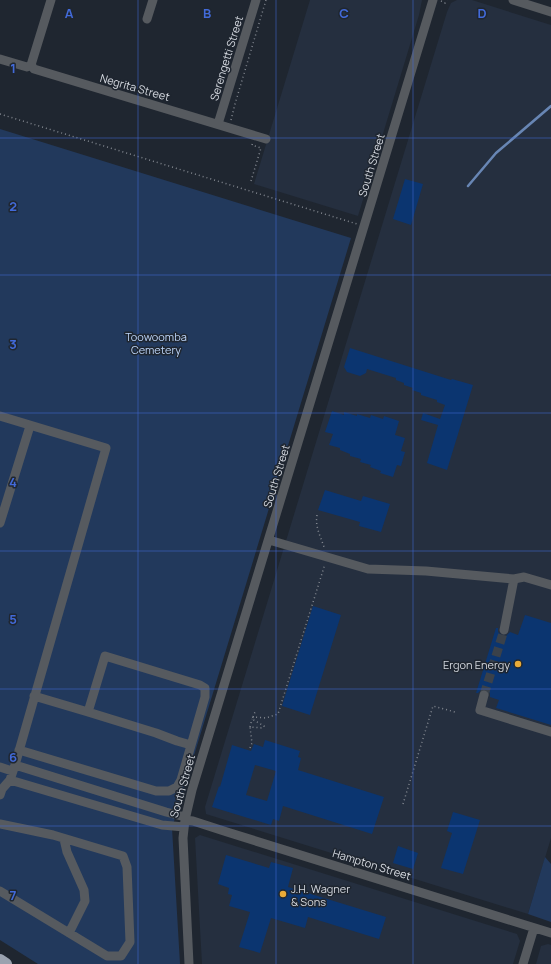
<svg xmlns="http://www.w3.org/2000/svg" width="551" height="964" viewBox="0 0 551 964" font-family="Manrope,sans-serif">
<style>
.built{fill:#252f3f}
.green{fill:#22395c}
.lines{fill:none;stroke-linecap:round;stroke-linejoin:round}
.stream{stroke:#6886b4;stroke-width:2.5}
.building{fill:#0b3570;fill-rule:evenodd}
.minor-tunnel{stroke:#3a414a;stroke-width:9;stroke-dasharray:9 4.5;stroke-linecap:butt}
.path{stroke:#838890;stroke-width:1.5;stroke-dasharray:1 3;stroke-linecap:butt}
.minor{stroke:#565a5f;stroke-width:9}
.highway{stroke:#9aa2af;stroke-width:12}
.grid{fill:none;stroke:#426ad9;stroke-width:1;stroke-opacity:0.55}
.poi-dot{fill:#e9ab38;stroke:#1f2630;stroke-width:1.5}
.labels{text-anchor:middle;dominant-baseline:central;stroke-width:3;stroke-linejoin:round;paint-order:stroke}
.street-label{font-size:11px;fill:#d4d8df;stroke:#1f2630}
.park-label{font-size:11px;fill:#bdd5f9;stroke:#1f2630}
.poi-label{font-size:11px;fill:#d4d8df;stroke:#1f2630;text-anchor:end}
.grid-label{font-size:13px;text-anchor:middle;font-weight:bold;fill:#426ad9;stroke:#1f2630;stroke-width:3;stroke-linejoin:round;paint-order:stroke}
</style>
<rect width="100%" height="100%" fill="#1f2630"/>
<path class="built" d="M 310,0 L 422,0 L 419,15 L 358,216 L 254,184 Z
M 457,0 L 472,0 L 551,25 L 551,838 L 528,914 L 206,814 L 205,807 L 447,12 L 451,3 Z
M 200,835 L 517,934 L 520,941 L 513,964 L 202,964 L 195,838 Z
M 548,944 L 551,945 L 551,964 L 536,964 L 541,946 Z"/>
<path class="green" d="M 0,129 L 351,238 L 172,828 L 180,964 L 38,964 L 0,940 Z
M 545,857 L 551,864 L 551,922 L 528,914 Z"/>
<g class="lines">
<path class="stream" d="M 468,186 L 496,153 L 551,106"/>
</g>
<path class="building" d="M 405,179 L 423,184 L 411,225 L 393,219 Z
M 350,348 L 451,380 L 452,379 L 473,385 L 447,470 L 427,463 L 438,425 L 421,420 L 423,413 L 440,419 L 445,405 L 437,402 L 437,400 L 421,395 L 421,393 L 412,390 L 413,388 L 404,385 L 404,383 L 396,380 L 396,378 L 367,369 L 366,373 L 360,376 L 347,372 L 344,367 Z
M 332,411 L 344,415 L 344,412 L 357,416 L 357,414 L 370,418 L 371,415 L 383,419 L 384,416 L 399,421 L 395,435 L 405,438 L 401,451 L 405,452 L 401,466 L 397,465 L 393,477 L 380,473 L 381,471 L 370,467 L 371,465 L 360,462 L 361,459 L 350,456 L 350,454 L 340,450 L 340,448 L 329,445 L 333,434 L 325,432 Z
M 325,490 L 361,501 L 363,496 L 390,504 L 381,532 L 359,526 L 360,522 L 318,510 Z
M 313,606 L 341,615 L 310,715 L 282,706 Z
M 525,615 L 551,623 L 551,725 L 496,708 L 499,700 L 490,697 L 490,693 L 486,689 L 482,689 L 478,693 L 476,693 L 496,628 L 498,628 L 498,632 L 502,636 L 506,636 L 510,632 L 518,635 Z
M 265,740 L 300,751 L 298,757 L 301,758 L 298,770 L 384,797 L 372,834 L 283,806 L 279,821 L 273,819 L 271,825 L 212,807 L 219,786 L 220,787 L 232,745 L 251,751 L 254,744 L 263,747 ZM 255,765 L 276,771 L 267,801 L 246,795 Z
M 453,812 L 480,820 L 463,874 L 441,868 L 452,833 L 447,831 Z
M 398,846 L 418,853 L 413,869 L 393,863 Z
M 226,855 L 269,868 L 271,862 L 293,868 L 288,887 L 386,917 L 379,939 L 308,917 L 305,928 L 271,918 L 260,953 L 239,947 L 250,912 L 229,906 L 232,895 L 228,894 L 229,888 L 218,884 Z"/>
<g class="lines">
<path class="minor-tunnel" d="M 484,695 L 504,630"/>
<path class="path" d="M 441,1 L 445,3 L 447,0
M 0,114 L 357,224
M 231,120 L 235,104 L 266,0
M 251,181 L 261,148 L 252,145 L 253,142
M 317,515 C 315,527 320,535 324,547
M 253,717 L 255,712
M 250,727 L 252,719
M 250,748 L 252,743 L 250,727 L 263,728 L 264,726 L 252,719 L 253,717 L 266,718 L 278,714 L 325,564
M 403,804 L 433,706 L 455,712"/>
<path class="minor" d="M 513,0 L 551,12
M 147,19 L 153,0
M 0,59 L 27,67 L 31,65
M 31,65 L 34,69 L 266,139
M 31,65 L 51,0
M 218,124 L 256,0
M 0,416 L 106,448 L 15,765 L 10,780 L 2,789 L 0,795
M 0,523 L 30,426
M 269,540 L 368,569 L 426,571 L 514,579
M 504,630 L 514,579 L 524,577 L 551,585
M 484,695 L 480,710 L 551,732
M 34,696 L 88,712
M 19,750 L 156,791 L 169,791 L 177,787 L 181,780 L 205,697 L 205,688 L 200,685 L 105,656 L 88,712 L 156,733 L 177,741 L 191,745
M 15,765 L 166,812 L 185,817
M 0,767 L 12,771
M 10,780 L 162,825 L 184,827
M 185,820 L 193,821 L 227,832 L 551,933
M 0,824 L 53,835 L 123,856 L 127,867 L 130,942 L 121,956 L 107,956 L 0,891
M 64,839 L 67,852 L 84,890 L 85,901 L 69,933
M 189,964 L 183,838 L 185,820 L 192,790 L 433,0
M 523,964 L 534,928"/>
<path class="highway" d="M 0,960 L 6,964"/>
</g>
<path class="grid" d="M 138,0 L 138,964M 276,0 L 276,964M 413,0 L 413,964M 0,138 L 551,138M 0,275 L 551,275M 0,413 L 551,413M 0,551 L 551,551M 0,689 L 551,689M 0,826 L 551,826"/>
<g class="poi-dot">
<circle cx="518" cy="664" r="4"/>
<circle cx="283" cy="894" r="4"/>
</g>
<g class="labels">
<g class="street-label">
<text transform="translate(226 58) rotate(-73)">Serengetti Street</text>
<text transform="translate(135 87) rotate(16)">Negrita Street</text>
<text transform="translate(371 165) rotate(-73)">South Street</text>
<text transform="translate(276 476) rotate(-73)">South Street</text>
<text transform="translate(182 786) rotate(-74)">South Street</text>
<text transform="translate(372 864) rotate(17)">Hampton Street</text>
</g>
<g class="park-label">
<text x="156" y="336">Toowoomba<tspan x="156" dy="13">Cemetery</tspan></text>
</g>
<g class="poi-label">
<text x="510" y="664">Ergon Energy</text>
<text x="291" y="888" text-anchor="start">J.H. Wagner<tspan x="291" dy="13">&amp; Sons</tspan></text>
</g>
</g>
<g class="grid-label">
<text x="69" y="18">A</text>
<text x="207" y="18">B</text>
<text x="344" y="18">C</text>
<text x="482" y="18">D</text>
<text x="13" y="73">1</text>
<text x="13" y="211">2</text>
<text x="13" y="349">3</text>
<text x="13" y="487">4</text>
<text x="13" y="624">5</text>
<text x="13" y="762">6</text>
<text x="13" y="900">7</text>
</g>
</svg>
